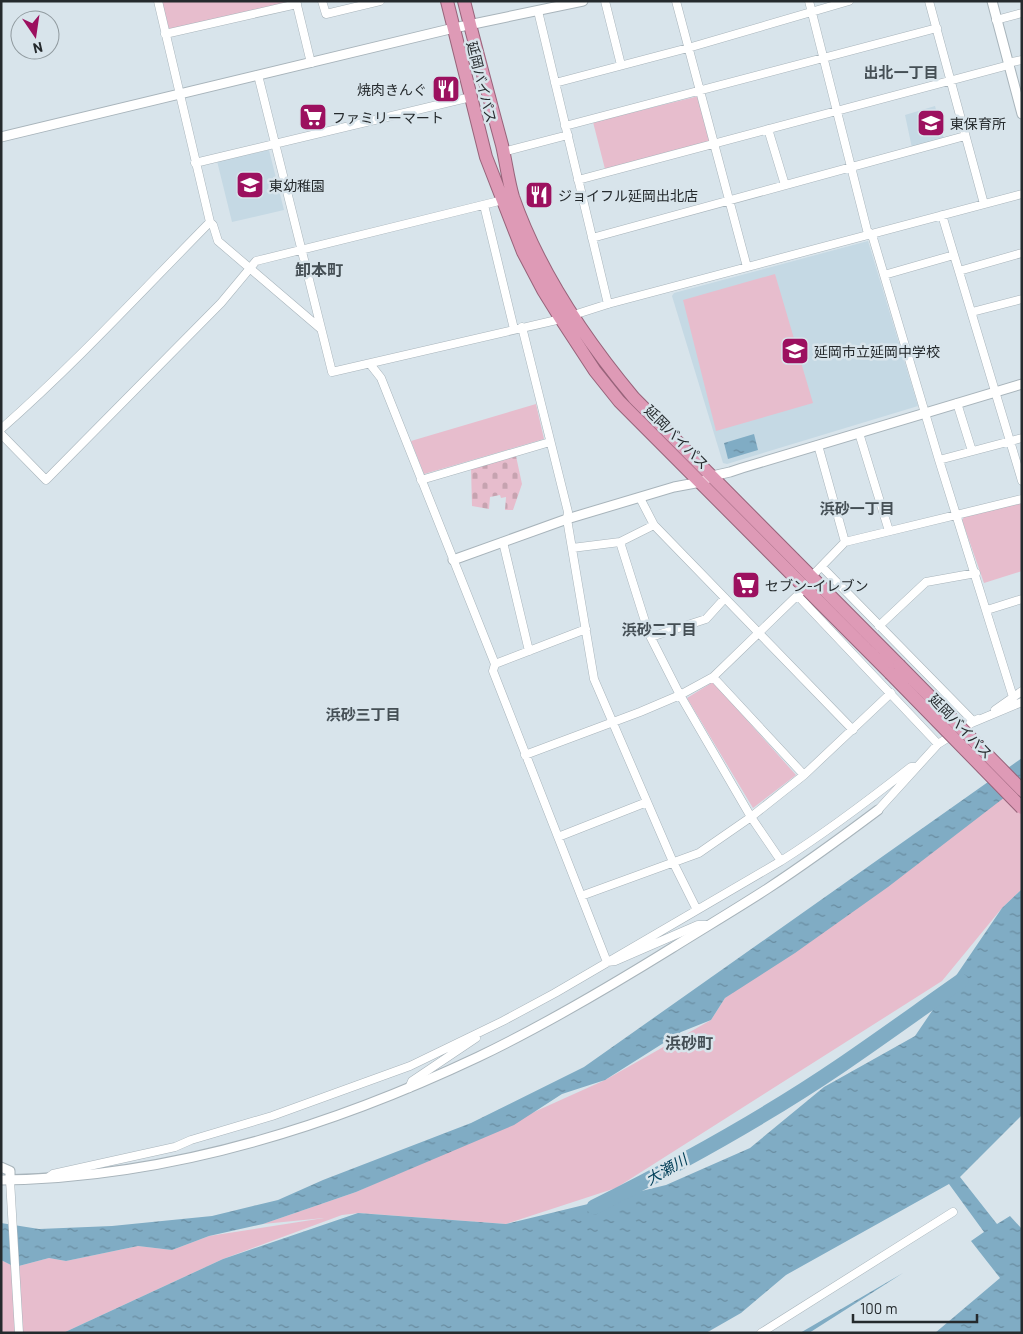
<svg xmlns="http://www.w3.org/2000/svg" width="1023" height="1334" viewBox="0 0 1023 1334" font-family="Barlow,'Noto Sans JP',sans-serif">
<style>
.built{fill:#c5d9e4}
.green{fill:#e7bdcd}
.cemetery{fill:url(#cemetery-stones)}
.water{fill:url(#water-ripples)}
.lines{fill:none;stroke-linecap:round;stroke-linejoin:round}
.river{stroke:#80acc4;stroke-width:15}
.minor-casing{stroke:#a8b4bb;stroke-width:9}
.tertiary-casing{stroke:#a8b4bb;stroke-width:11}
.trunk-casing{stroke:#97637a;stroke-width:14}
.minor{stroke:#fff;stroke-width:8}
.tertiary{stroke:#fff;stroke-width:9}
.trunk{stroke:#de9ab6;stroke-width:12}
.trunk-bridge-casing{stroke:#97637a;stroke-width:14;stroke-linecap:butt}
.trunk-bridge{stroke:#de9ab6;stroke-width:12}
.labels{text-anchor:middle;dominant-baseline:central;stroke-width:5;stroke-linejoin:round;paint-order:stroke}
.street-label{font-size:14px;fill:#252a2d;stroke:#d8e4eb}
.poi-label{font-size:14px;fill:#252a2d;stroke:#d8e4eb;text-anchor:start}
.neighbourhood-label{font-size:15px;font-weight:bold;fill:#454f55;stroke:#d8e4eb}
.water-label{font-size:15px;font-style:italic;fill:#003e57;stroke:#d8e4eb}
.quarter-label{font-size:16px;font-weight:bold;fill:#454f55;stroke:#d8e4eb}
</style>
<defs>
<pattern id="cemetery-stones" width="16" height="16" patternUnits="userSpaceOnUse" patternTransform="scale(1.25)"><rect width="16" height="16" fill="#e7bdcd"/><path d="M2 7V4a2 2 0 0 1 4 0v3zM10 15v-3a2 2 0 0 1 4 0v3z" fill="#c6a3b0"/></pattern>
<pattern id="water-ripples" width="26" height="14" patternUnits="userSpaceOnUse" patternTransform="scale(1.25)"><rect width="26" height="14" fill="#80acc4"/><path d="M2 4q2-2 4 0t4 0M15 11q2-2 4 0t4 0" fill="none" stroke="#698ca0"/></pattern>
</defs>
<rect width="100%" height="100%" fill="#d8e4eb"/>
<path class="built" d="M 935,106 L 944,139 L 912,148 L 905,115 Z
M 269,150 L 284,210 L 232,222 L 217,161 Z
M 868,241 L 918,406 L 727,464 L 723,463 L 672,296 L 674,293 Z"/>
<path class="green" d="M 161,1 L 294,1 L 168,31 Z
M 699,96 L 711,141 L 605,169 L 593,122 Z
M 775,274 L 813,403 L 716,431 L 683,300 Z
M 536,404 L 544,439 L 424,474 L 411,441 Z
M 1022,501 L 1022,571 L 984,583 L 962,520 L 964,517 Z
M 713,682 L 796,775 L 753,808 L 687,698 Z
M 1022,780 L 1022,889 L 1002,908 L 942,981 L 616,1188 L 506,1224 L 359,1213 L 342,1215 L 223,1259 L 63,1333 L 1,1333 L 1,1260 L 15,1267 L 49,1258 L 66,1261 L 138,1246 L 172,1250 L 209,1236 L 324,1218 L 263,1224 L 356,1192 L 605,1080 L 711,1020 L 725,998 Z"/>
<path class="cemetery" d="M 516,456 L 522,484 L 513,510 L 505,510 L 506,497 L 501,498 L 500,495 L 490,497 L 489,509 L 472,506 L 471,468 Z"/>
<path class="water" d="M 754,434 L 758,450 L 728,459 L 724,443 Z
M 1022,758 L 1022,784 L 888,887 L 795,953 L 725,998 L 711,1020 L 681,1032 L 605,1080 L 562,1094 L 514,1125 L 356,1192 L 263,1224 L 209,1236 L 172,1250 L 138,1246 L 66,1261 L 49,1258 L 15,1267 L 1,1260 L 1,1223 L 39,1229 L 112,1226 L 212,1216 L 278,1200 L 323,1180 L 471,1123 L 584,1067 Z
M 1022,889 L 1022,1115 L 960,1177 L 997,1224 L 1010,1216 L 1022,1229 L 1022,1333 L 935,1333 L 1000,1278 L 971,1241 L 984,1232 L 949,1184 L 786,1275 L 741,1313 L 706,1333 L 63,1333 L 223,1259 L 358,1213 L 506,1224 L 666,1185 L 750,1148 L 824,1087 L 915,1036 L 1002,908 Z
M 903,1273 L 809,1333 L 800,1333 Z"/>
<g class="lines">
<path class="river" d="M 594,1207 C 678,1165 762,1119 840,1066 C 881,1038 921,1009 961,981"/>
<defs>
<path id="minor" d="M 296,1 L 311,63
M 322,1 L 326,14 L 380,1
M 605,1 L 621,65
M 676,1 L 747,267
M 809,1 L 867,230 L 873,238 L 939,460 L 1013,697
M 929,1 L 984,204
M 538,11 L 608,304
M 996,20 L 1022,13
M 165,34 L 297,4
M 258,75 L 332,372 L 561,319 L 608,304 L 1022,194
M 555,83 L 688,48 L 849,1
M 565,126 L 937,28
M 768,129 L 785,185
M 503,152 L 568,135
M 195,163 L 471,97
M 578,180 L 1009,65 L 1012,62 L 1022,60
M 484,205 L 514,329
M 942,215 L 1022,481
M 210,222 L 213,225 L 218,241 L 321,329
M 592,238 L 965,136
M 959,271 L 1022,253
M 884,275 L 954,255
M 972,312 L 1022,299
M 522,327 L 568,512 L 567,519 L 594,679 L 673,862 L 697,910
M 370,364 L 381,378 L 495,664 L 493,671 L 607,962 L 615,961 L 698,925 L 708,925
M 957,403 L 972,451
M 1,429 C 75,364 141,292 210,222 L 158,1
M 859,433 L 889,531
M 1,434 L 46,480 L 221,303 L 256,261 L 503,200
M 818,445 L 845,542
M 939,460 L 1022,438
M 421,480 L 550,442
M 640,498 L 654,525 L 853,730
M 503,542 L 529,651
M 620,542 L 649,634 L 680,695 L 751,817 L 781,861
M 572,548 L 620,542 L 654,525
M 822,567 L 974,722 L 1022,702
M 812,576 L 845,542 L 1022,499
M 798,596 L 938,744
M 987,610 L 1022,599
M 879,626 L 926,582 L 976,573
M 651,637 L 706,619 L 725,598
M 495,664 L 586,629
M 713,677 L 804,775
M 995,710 L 1022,691
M 525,755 L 640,712 L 680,695 L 713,677 L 805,588
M 878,810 L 938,744 L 978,719
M 558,837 L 647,802
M 581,896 L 699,853 L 751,817 L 804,775 L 891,693
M 409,1088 L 412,1081 L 476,1038
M 49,1177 L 53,1174 L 175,1147 L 191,1140 L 272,1116 L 410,1066 L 503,1021 L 555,993 L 781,861 C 827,832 869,800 911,767 L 917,767
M 10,1180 L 19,1333
M 761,1333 L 953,1212"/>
<path id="tertiary" d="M 992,1 L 1022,114
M 1,137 L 454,28 L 583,1
M 453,560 L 567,519 L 674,487 L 701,482 L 712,476 L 730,472 L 742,468 L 1022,384
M 1,1167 L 10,1171 L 10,1180
M 1,1180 C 165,1178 330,1127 478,1057 C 545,1025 609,987 672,948 C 704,928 736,909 767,889 C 805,864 842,837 878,810"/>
<path id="trunk" d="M 447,1 L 486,157 L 523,252 L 543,290 L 561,319 L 595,371 L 619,401 L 890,673
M 464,1 C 476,49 489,97 502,145 C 506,162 508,180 513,197 C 539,272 584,338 634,398 L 899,665"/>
</defs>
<use href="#minor" class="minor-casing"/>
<use href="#tertiary" class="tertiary-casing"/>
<use href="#trunk" class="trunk-casing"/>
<use href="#minor" class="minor"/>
<use href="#tertiary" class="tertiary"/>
<use href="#trunk" class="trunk"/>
<defs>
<path id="trunk-bridge" d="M 899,665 L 1022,790
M 890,673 L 1022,808"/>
</defs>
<use href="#trunk-bridge" class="trunk-bridge-casing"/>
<use href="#trunk-bridge" class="trunk-bridge"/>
</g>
<defs>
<symbol id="restaurant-square" viewBox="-11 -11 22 22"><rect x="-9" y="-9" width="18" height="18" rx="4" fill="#9c105f" stroke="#d8e4eb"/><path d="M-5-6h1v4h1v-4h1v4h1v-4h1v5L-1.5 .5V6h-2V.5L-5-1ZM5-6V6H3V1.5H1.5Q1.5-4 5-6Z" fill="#fff"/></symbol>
<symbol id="supermarket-square" viewBox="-11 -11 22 22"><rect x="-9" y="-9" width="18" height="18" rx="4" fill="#9c105f" stroke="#d8e4eb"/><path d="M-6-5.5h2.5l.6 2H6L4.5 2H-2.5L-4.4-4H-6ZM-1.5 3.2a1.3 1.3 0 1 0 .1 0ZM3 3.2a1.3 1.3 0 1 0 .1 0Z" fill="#fff"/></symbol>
<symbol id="school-square" viewBox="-11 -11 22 22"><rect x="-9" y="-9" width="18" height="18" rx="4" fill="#9c105f" stroke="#d8e4eb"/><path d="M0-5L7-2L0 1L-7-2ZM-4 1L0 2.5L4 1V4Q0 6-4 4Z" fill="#fff"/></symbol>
</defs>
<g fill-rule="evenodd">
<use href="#restaurant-square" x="430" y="73" width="32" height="32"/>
<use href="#supermarket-square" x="297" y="101" width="32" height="32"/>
<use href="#school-square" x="915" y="107" width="32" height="32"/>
<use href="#school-square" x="234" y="169" width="32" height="32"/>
<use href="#restaurant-square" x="523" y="179" width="32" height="32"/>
<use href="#school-square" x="779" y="335" width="32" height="32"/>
<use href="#supermarket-square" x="730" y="569" width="32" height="32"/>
</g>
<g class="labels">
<g class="street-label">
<text transform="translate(482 82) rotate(76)">延岡バイパス</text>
<text transform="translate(677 437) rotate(45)">延岡バイパス</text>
<text transform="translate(961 726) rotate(46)">延岡バイパス</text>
</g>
<g class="poi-label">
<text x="427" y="89" text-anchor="end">焼肉きんぐ</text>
<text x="332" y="117">ファミリーマート</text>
<text x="950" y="123">東保育所</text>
<text x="269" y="185">東幼稚園</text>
<text x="558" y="195">ジョイフル延岡出北店</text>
<text x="814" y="351">延岡市立延岡中学校</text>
<text x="765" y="585">セブン-イレブン</text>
</g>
<g class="neighbourhood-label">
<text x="901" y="72">出北一丁目</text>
<text x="857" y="508">浜砂一丁目</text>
<text x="659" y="629">浜砂二丁目</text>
<text x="363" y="714">浜砂三丁目</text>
</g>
<g class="water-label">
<text transform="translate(666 1169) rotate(-30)">大瀬川</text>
</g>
<g class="quarter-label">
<text x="319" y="269">卸本町</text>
<text x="689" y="1042">浜砂町</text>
</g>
</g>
<rect width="1023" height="1334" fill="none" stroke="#252a2d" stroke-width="5"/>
<g transform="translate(35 35) rotate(167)"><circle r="24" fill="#d8e4eb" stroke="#909a9f"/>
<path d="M0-4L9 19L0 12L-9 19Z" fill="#9c105f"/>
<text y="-8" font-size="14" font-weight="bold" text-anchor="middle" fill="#252a2d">N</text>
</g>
<path d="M853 1314v8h124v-8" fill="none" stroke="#252a2d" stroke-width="2.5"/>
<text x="860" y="1314" font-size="15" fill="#252a2d" stroke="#d8e4eb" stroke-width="4" paint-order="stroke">100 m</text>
</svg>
